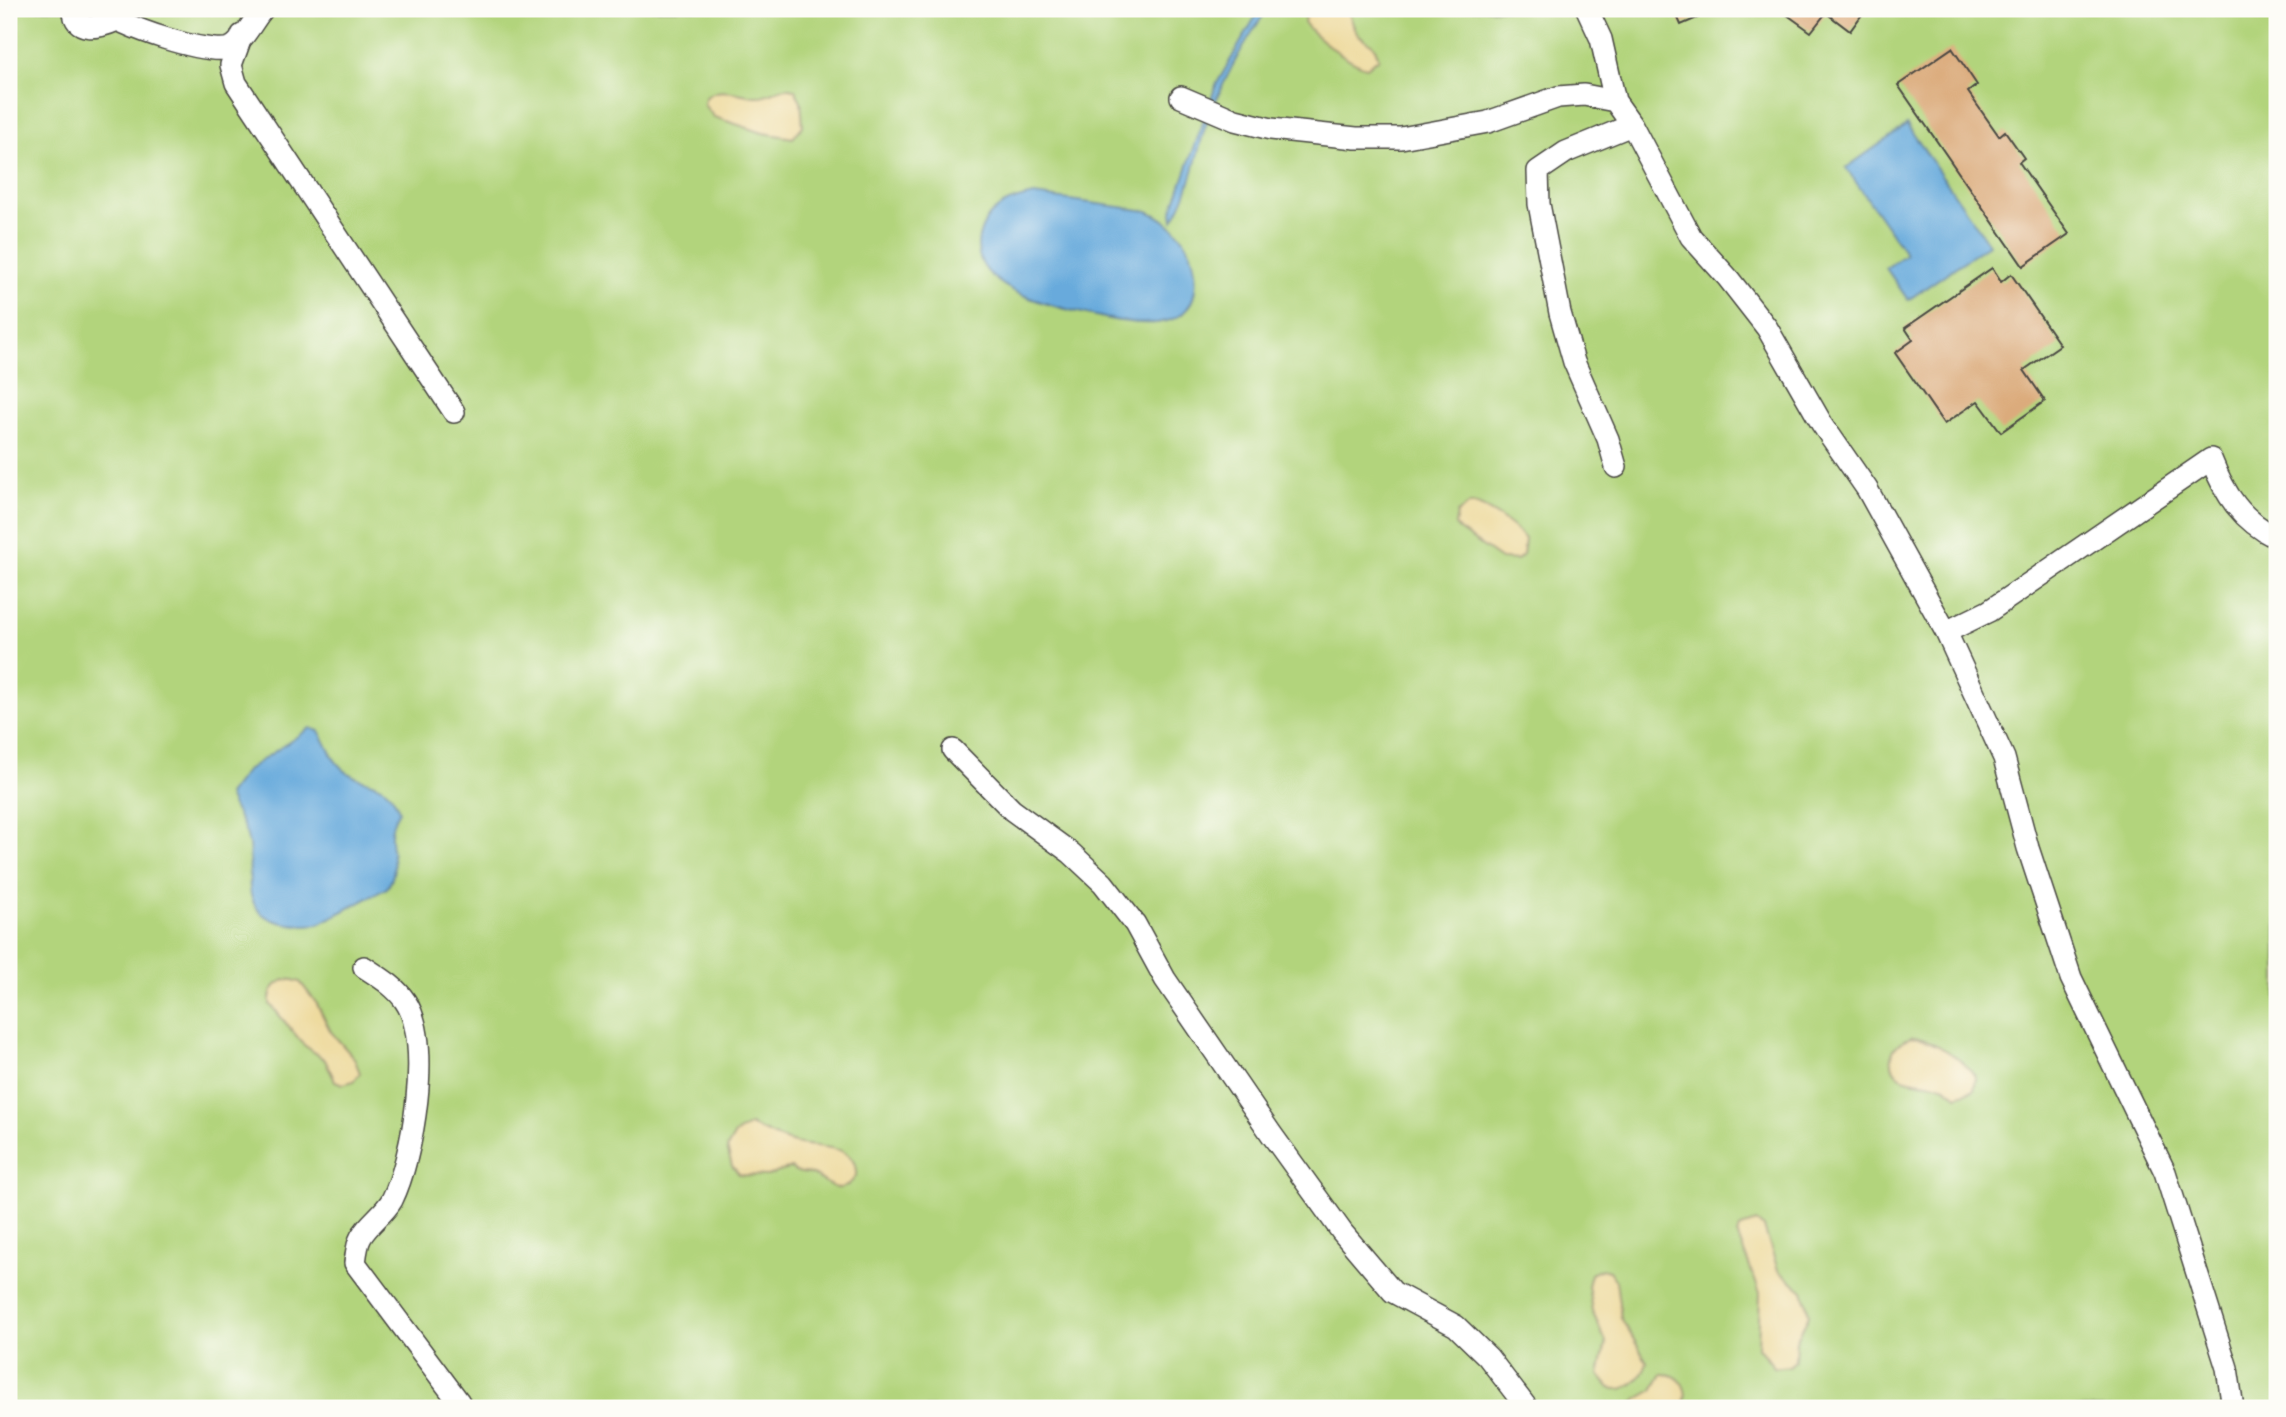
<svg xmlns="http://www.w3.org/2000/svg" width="2286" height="1417" viewBox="0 0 2286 1417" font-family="Pangolin,sans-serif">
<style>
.green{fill:#b2d47c;stroke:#6e8054;stroke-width:2}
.sand{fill:#eeda9e;stroke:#8c8264;stroke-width:2}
.water{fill:#67aadc;stroke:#496a84;stroke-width:2}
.building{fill:#dbab7c}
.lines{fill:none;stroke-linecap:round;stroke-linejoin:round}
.lane-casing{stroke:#484742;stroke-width:24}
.lane{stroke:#fff;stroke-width:21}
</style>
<rect width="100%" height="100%" fill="#fdfcf7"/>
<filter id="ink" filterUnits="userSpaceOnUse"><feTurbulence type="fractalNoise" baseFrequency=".0143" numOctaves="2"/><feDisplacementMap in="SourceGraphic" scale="14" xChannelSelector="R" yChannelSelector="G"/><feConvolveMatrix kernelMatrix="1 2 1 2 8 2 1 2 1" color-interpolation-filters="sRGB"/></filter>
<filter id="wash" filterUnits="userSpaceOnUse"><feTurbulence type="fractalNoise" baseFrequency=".00686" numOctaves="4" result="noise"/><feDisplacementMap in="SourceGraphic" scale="28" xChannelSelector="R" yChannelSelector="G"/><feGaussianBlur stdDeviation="1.57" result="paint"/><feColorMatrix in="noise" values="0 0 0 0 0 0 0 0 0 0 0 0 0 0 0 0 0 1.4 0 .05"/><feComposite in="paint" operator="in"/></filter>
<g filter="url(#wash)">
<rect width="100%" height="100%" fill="#ede5c7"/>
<path class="green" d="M 9,9 L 2277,9 L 2277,1408 L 9,1408 Z"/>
<path class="sand" d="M 1307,9 L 1347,9 C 1359,35 1348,28 1374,46 L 1379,58 L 1367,67 C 1350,63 1313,36 1304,22 Z
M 790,88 L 795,90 L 801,101 L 803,126 L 793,138 L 763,133 L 714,117 L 704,105 L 705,98 C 720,84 741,96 758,96 C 769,96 778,87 790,88 Z
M 1470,504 C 1484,504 1516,527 1525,539 L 1523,555 L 1517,560 L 1501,559 L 1459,530 L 1455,525 L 1457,513 Z
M 289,979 L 300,982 L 317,1004 L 331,1032 L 354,1058 L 360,1073 L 354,1081 L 343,1084 L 335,1081 L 325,1060 L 304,1045 L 270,1004 C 269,991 275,982 289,979 Z
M 1912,1037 C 1932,1039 1966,1060 1976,1078 L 1974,1090 L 1957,1096 C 1952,1092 1948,1088 1943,1086 C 1923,1079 1888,1087 1892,1055 C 1894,1045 1902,1040 1912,1037 Z
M 750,1125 C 765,1132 779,1139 795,1143 C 816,1149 858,1141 856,1176 C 839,1201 829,1181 812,1175 C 803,1172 799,1175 791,1168 L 767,1176 L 740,1175 L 732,1166 L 727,1148 L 735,1134 Z
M 1756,1222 L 1764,1227 L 1778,1270 L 1803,1291 L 1807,1304 L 1809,1315 L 1796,1342 L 1795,1361 L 1789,1366 L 1775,1368 L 1758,1348 L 1760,1293 L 1737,1234 L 1741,1227 Z
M 1601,1269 L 1609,1271 L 1616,1281 L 1621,1318 L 1647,1362 C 1643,1379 1627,1393 1610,1388 L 1599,1375 L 1606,1342 L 1592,1311 L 1588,1286 L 1591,1274 Z
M 1662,1374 C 1682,1373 1691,1392 1682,1408 L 1629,1408 L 1637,1399 L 1653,1390 Z"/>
<path class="water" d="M 1260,9 L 1268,9 C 1241,46 1221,84 1205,128 C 1195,159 1191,192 1173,220 L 1172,211 L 1216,85 Z
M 1907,125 L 1989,244 L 1908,300 L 1886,268 L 1906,254 L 1846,168 Z
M 1034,195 L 1148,211 C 1174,223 1192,241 1195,271 C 1203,341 1128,324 1087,314 C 1050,306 958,286 982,228 C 991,206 1013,199 1034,195 Z
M 310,728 L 319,731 C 326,741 330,755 338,764 C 359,789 388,774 399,811 C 379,841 405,863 387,888 L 319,924 C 291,927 253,924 250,889 C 248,873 252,856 248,840 C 245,824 233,810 228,795 L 247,770 Z"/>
<g id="blocks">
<path class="building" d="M 1674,9 L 1718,9 L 1681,25 Z
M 1779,9 L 1866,9 L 1850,31 L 1826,13 L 1811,32 Z
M 1952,48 L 1977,85 L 1968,92 L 1999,136 L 2005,131 L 2024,158 L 2019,162 L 2069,234 L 2023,266 L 1898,85 Z
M 1992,268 L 2001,282 L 2011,274 L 2060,345 L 2024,370 L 2045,401 L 2001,432 L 1978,401 L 1944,424 L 1895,353 L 1913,340 L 1905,328 Z"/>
</g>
</g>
<g filter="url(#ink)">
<use href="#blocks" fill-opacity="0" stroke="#484742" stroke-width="2"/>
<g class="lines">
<defs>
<path id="lane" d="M 74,9 C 73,33 99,28 115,21
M 100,9 C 116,25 212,58 232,47 C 244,40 254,19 263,9
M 1587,9 L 1601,39 L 1615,101 L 1632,125 L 1566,152 L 1538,171 L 1539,204 L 1560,313 L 1574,362 L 1608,439 L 1616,467
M 242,35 L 231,65 L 236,83 L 454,412
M 1181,97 L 1235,120 L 1271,129 L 1356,138 L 1401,138 L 1488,122 L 1558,97 L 1584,95 L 1615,101
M 1632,125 L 1691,237 L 1728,278 L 1767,328 L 1822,424 L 1867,489 L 1946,632 L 2004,758 L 2028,848 L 2071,978 L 2165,1172 L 2227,1368 L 2233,1408
M 1946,632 L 1989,611 L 2211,459 C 2225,495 2242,521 2277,538
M 953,750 L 1012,810 L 1071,853 L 1103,883 L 1135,924 L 1165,979 L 1272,1135 L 1342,1232 L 1393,1292 L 1456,1326 L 1488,1357 L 1527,1408
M 364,967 C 379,977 395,986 405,1001 C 433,1041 413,1158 392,1200 C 384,1214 369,1223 361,1237 C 357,1244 356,1255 355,1263 L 459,1402"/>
</defs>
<use href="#lane" class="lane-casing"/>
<use href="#lane" class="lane"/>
</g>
</g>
<rect width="2286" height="1417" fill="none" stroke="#fdfcf7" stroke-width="35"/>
</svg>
